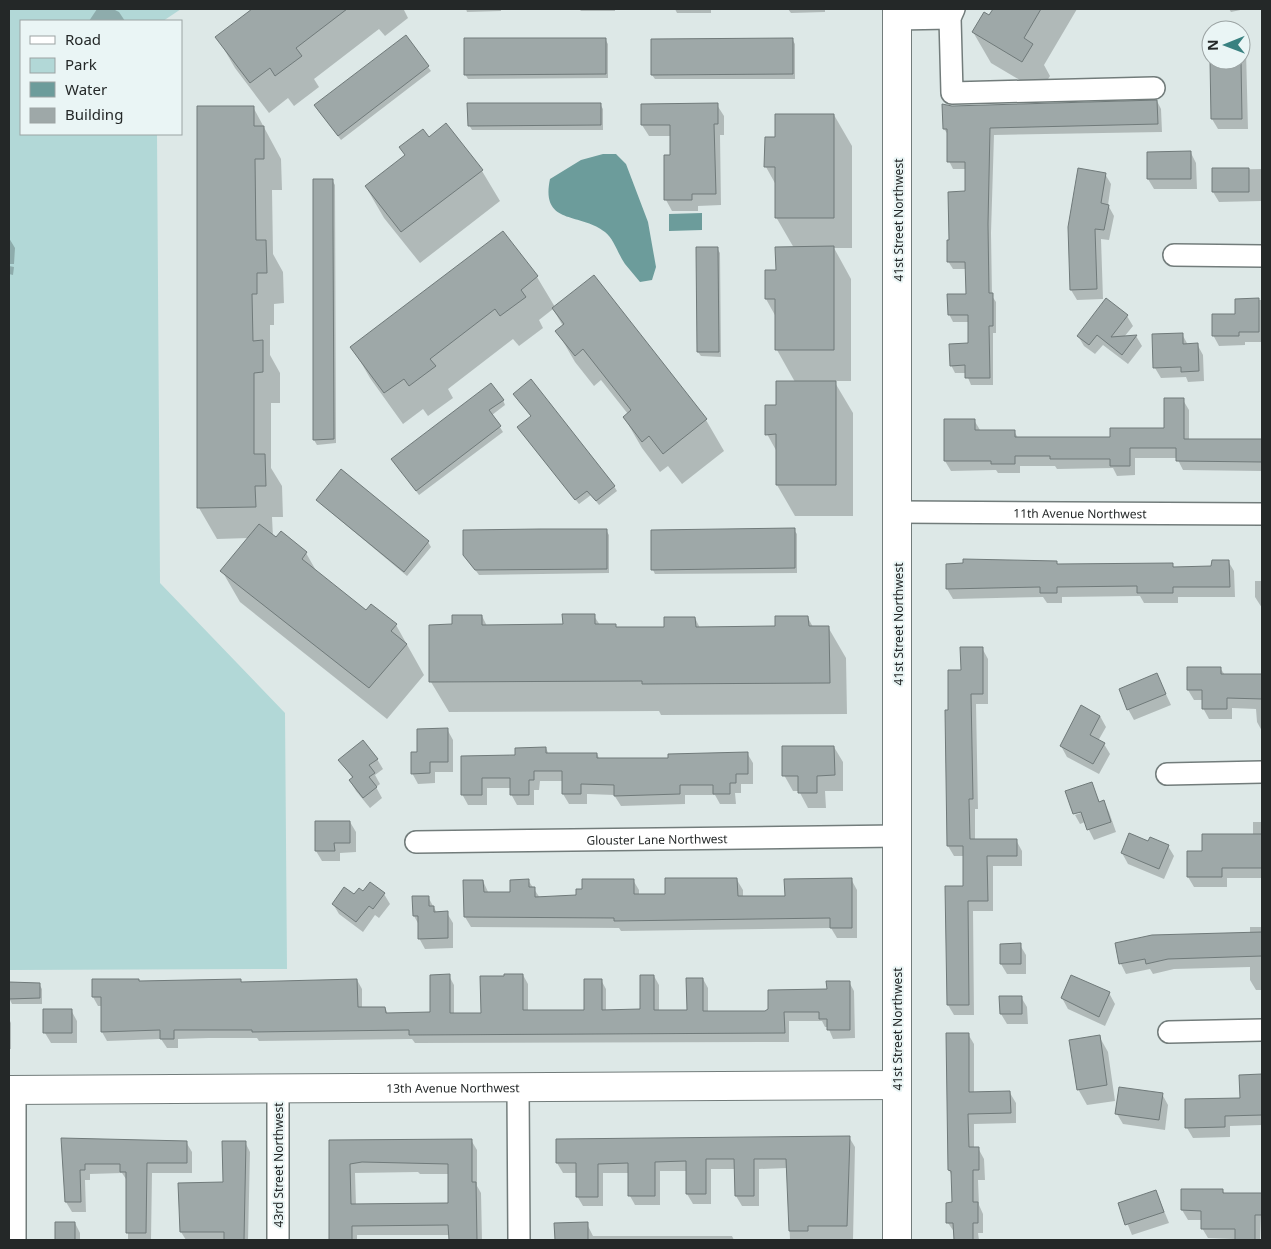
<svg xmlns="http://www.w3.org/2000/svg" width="1271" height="1249" viewBox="0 0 1271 1249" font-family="'Noto Sans',sans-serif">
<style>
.green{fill:#b2d8d7}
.water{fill:#6c9c9b}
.shadow{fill:#0003;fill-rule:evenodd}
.building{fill:#9ea8a8;stroke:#707a7a;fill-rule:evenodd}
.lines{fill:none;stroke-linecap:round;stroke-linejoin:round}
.street-casing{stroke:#727c7b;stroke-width:24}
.secondary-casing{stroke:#727c7b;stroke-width:30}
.street{stroke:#fff;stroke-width:21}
.secondary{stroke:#fff;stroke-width:28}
.labels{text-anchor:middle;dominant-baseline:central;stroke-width:4;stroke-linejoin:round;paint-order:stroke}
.street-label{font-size:12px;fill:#242828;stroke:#eaf5f5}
</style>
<rect width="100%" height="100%" fill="#dde8e7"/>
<path class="green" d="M 9,9 L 181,9 L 163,21 L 21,21 L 21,134 L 157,134 L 160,583 L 285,713 L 287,969 L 9,970 Z"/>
<path class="water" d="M 603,154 L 616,154 L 626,164 L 648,222 L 656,267 L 652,280 L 640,282 C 635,276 630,270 625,264 C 618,254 614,239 605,232 C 581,212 540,226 550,179 L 581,160 Z
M 702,213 L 702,230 L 669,231 L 669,214 Z"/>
<path class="shadow" d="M 97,9 L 113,9 L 119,12 L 125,21 L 89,21 Z
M 254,9 L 406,9 L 404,10 L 408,18 L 385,36 L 379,29 L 314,79 L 319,87 L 294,106 L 288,98 L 269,113 L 235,68 L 217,37 Z
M 466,9 L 501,9 L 501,11 L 467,12 Z
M 579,9 L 615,9 L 615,11 L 581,11 Z
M 675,9 L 711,9 L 711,13 L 677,13 Z
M 788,9 L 825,9 L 825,12 L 791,13 Z
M 994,9 L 1077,9 L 1044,65 L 1050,76 L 1040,92 L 991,63 L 973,32 L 990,17 Z
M 1229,9 L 1245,9 L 1231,12 Z
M 406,37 L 431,71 L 341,140 L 318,110 Z
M 605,39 L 608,44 L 608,78 L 468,79 L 465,74 Z
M 792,39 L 795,44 L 795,79 L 655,79 L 652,75 Z
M 1241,41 L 1246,50 L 1248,129 L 1218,129 L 1212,119 L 1211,60 L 1241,60 Z
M 1157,101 L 1161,109 L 1162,132 L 994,135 L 991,233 L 992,296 L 996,302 L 996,333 L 993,333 L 993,385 L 971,385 L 966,373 L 955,373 L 951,365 L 970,345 L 969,322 L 953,322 L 949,314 L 967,295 L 966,269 L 953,269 L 948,261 L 951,242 L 966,193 L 966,169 L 953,169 L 949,161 L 949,136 L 944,129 L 952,107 Z
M 600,104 L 603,109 L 603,130 L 472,130 L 469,125 Z
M 717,105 L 724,116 L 724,135 L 720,135 L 721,205 L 698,206 L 698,211 L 672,211 L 666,200 L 672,156 L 671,136 L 649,136 L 642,125 Z
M 253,107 L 281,159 L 282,190 L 272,190 L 273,254 L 283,272 L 284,303 L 274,304 L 274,325 L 270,325 L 270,355 L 280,373 L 280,403 L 271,403 L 271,468 L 282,486 L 283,517 L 272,517 L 273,537 L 276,539 L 281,533 L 306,553 L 318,574 L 366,612 L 396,625 L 424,675 L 387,719 L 240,602 L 222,571 L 249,538 L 217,539 L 199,508 Z
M 834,115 L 852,146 L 852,248 L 834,248 L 851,279 L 851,381 L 834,381 L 853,413 L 853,516 L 795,516 L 777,485 L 777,452 L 767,434 L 795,382 L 777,350 L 776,317 L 766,299 L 777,271 L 794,248 L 776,217 L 776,185 L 766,167 L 777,139 Z
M 429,138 L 482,171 L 500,201 L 420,263 L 384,218 L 366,187 L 406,156 L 401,148 Z
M 1191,153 L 1196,163 L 1197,189 L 1154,189 L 1148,179 Z
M 1262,169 L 1262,201 L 1219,202 L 1213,192 L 1213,170 Z
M 1105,174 L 1111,184 L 1108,205 L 1114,216 L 1109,240 L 1101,239 L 1103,299 L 1077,300 L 1071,290 Z
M 314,180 L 332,180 L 335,185 L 336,443 L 317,445 L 314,440 Z
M 503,233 L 537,277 L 555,307 L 593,277 L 706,420 L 724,451 L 682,484 L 668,466 L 660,472 L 642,448 L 624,417 L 628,414 L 601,380 L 594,386 L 575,362 L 557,331 L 563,326 L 553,309 L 539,320 L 543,328 L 519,346 L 513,339 L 448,389 L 453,398 L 428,416 L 423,409 L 403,424 L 370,378 L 352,347 Z
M 9,238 L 15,248 L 14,264 L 9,264 Z
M 717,248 L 720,253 L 721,357 L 701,356 L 698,352 Z
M 9,266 L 14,267 L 13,275 L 9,274 Z
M 1237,300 L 1262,300 L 1262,342 L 1245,342 L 1245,345 L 1219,346 L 1213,335 L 1237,315 Z
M 1127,316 L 1133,326 L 1124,337 L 1136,336 L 1142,346 L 1128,364 L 1103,345 L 1095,354 L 1084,346 L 1078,336 Z
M 1182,334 L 1188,345 L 1197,344 L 1203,355 L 1204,381 L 1188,382 L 1186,377 L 1161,378 L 1155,368 L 1153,336 Z
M 517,399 L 614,486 L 617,491 L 599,505 L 591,495 L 579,504 L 521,432 L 532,417 Z
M 503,400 L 505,405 L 492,415 L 503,432 L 419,495 L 396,464 Z
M 1183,400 L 1189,410 L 1189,440 L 1262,440 L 1262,471 L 1183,470 L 1177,458 L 1135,458 L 1135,475 L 1117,476 L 1113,468 L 1057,469 L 1055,466 L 1020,466 L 1020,473 L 998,473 L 996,470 L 951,471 L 945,461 L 974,420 L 980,430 L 1014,431 L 1018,438 L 1111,438 L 1166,429 Z
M 342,470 L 428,542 L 431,547 L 407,576 L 321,504 L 318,500 Z
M 606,530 L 609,535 L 609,573 L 479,575 L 468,560 Z
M 794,530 L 797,534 L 797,573 L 655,574 L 653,570 Z
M 1228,561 L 1234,571 L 1235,597 L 1178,597 L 1178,603 L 1144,603 L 1140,596 L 1062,597 L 1062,603 L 1047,603 L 1043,597 L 953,599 L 947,589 L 947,565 L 1056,562 L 1058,565 L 1172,564 L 1174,568 L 1213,568 Z
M 1255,581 L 1262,581 L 1262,608 L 1255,597 Z
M 482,616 L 487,626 L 564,625 L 594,616 L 600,625 L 617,628 L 666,628 L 695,618 L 700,628 L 777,627 L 808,618 L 813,627 L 828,627 L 846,658 L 847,714 L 661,715 L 659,711 L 449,712 L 431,682 L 453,626 Z
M 982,648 L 988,659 L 988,704 L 976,704 L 978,809 L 975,809 L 975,840 L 1016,840 L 1022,851 L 1022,866 L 993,866 L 993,911 L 973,911 L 974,1015 L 954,1015 L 948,1005 L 965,887 L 965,856 L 954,856 L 948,846 L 950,711 L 962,671 Z
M 1220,668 L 1225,675 L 1262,675 L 1262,731 L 1257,722 L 1256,709 L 1232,708 L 1232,719 L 1209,719 L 1203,708 L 1203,700 L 1194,700 L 1188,690 L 1188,669 Z
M 1157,675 L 1171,705 L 1134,720 L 1128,709 Z
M 1100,716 L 1106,727 L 1098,741 L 1104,744 L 1110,754 L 1099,774 L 1067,757 L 1061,746 Z
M 447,729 L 453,740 L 453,772 L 435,772 L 435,783 L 418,784 L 412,773 L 418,753 Z
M 834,747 L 843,762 L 843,791 L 825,791 L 826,808 L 808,808 L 799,791 L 793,791 L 784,775 Z
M 546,748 L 549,755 L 597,754 L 600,760 L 669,759 L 747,753 L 753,763 L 753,784 L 741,784 L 741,793 L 735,793 L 736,804 L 720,804 L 715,795 L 685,795 L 685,804 L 621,806 L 614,795 L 587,794 L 587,804 L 569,804 L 563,794 L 563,781 L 540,781 L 539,790 L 534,790 L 534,805 L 517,805 L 511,794 L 511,788 L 487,788 L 487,805 L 468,805 L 462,794 L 462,757 L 517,757 Z
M 377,759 L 383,769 L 375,775 L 380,784 L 376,787 L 382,798 L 370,808 L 356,791 L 350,781 L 353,779 L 340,760 Z
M 1091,783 L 1100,803 L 1104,802 L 1109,812 L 1116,832 L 1094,840 L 1085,822 L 1080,824 L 1075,815 L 1087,811 L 1074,814 L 1067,791 Z
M 350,822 L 356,832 L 356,852 L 340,853 L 340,861 L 322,861 L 316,851 Z
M 1253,822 L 1262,822 L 1262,878 L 1227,878 L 1227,887 L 1194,887 L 1188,877 L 1203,853 L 1253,835 Z
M 1149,843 L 1168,846 L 1174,856 L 1164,879 L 1128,864 L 1122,853 Z
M 851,879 L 857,890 L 857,938 L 837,938 L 831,928 L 621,931 L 619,928 L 471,927 L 465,917 L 465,881 L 483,881 L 489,894 L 511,893 L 528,880 L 540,898 L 577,896 L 633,880 L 639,890 L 639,895 L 666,895 L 737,880 L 743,890 L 743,897 L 786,897 Z
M 363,892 L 384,894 L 390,904 L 379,918 L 375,915 L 363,932 L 339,914 L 333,904 Z
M 428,897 L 437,913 L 447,913 L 453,923 L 453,948 L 425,949 L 419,938 L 419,925 L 414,916 Z
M 1250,927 L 1262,927 L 1262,990 L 1256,990 L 1250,980 L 1250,967 L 1174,969 L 1153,974 L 1150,969 L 1126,974 L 1121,964 L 1250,933 Z
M 1020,945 L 1026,955 L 1026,974 L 1007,974 L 1001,964 Z
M 523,975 L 528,984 L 528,1012 L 585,1012 L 601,980 L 606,989 L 606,1011 L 641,1010 L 654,976 L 659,985 L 659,1012 L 688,1011 L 703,979 L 708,988 L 708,1012 L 765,1012 L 849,982 L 854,991 L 855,1038 L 833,1039 L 828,1027 L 825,1027 L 822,1021 L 789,1021 L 789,1042 L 415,1043 L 412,1039 L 259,1041 L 257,1038 L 209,1038 L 178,1039 L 178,1048 L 167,1048 L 161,1039 L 107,1041 L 102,1032 L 102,1006 L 98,1006 L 93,997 L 93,981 L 139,980 L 140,983 L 241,981 L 242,983 L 357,980 L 362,989 L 362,1008 L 385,1008 L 388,1014 L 431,1014 L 449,976 L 454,985 L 454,1014 L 482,1014 Z
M 10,983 L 39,984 L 42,989 L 42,1004 L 12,1004 L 10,1000 Z
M 1109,993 L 1115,1004 L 1105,1026 L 1068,1009 L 1062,998 Z
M 1001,997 L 1021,997 L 1027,1007 L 1028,1024 L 1007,1024 L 1001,1014 Z
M 71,1010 L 77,1021 L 77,1043 L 51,1043 L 45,1033 Z
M 9,1019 L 11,1023 L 11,1049 L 9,1049 Z
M 968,1034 L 974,1044 L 974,1093 L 1010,1093 L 1016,1103 L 1016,1123 L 974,1124 L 974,1149 L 978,1148 L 984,1159 L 985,1180 L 978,1180 L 979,1205 L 983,1214 L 983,1233 L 978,1233 L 979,1240 L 955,1240 L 955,1233 L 948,1223 L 953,1204 L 952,1176 L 949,1170 Z
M 1099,1036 L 1108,1052 L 1115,1101 L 1087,1105 L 1078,1089 Z
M 1262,1075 L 1262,1125 L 1230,1126 L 1230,1137 L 1193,1138 L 1187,1128 L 1186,1101 L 1241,1099 L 1241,1076 Z
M 1162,1094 L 1168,1105 L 1165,1130 L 1123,1124 L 1117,1114 Z
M 849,1137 L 855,1147 L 853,1240 L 790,1240 L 787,1168 L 759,1169 L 759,1206 L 742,1206 L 736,1196 L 735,1169 L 711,1169 L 711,1204 L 693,1204 L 687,1194 L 687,1171 L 660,1171 L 660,1205 L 635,1205 L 630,1196 L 630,1173 L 603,1173 L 603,1206 L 583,1206 L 577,1196 L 577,1173 L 563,1173 L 557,1163 Z
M 63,1140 L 186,1142 L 192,1152 L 192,1173 L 152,1173 L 151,1240 L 128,1240 L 128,1182 L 122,1173 L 90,1174 L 90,1180 L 85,1180 L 86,1212 L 72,1212 L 66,1202 Z
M 471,1140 L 477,1150 L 477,1186 L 481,1193 L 482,1240 L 450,1240 L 450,1235 L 357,1235 L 357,1240 L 331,1240 L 330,1141 ZM 418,1172 L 420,1174 L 450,1174 L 450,1204 L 356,1205 L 355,1173 Z
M 245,1142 L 250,1152 L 248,1240 L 186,1240 L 181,1232 L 179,1184 L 224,1184 Z
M 1182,1190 L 1222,1190 L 1225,1194 L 1262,1194 L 1260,1240 L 1208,1238 L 1202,1228 L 1202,1220 L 1188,1220 L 1182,1210 Z
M 1156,1191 L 1169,1223 L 1132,1235 L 1119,1203 Z
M 56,1223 L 75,1223 L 80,1233 L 80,1240 L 56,1240 Z
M 556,1224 L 587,1224 L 593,1236 L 732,1236 L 734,1240 L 556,1240 Z"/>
<path class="building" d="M 252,9 L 347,9 L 296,48 L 302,56 L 275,76 L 270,68 L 250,83 L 215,37 Z
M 993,9 L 1041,9 L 1024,38 L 1033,44 L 1022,62 L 972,32 L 984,12 L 989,15 Z
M 406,35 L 429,66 L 338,136 L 314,105 Z
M 464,38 L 606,38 L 606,74 L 464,75 Z
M 793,38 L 793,74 L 651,75 L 651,39 Z
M 1210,60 L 1241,60 L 1242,119 L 1211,119 Z
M 1157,100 L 1158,124 L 990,128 L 988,224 L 989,293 L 993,293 L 993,326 L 989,326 L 990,378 L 965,378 L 965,365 L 950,366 L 949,344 L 968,343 L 968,315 L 948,315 L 947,294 L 966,294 L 965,262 L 947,262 L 947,240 L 949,240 L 948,192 L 965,191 L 965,162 L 947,162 L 947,129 L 943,129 L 942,104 L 952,106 Z
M 467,103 L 601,103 L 601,125 L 468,126 Z
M 718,103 L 718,124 L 714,124 L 716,194 L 692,194 L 692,200 L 664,200 L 664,155 L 670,155 L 670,125 L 641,125 L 641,104 Z
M 197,106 L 254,106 L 254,126 L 264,126 L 264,159 L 255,159 L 256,240 L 266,240 L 267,273 L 257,273 L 257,294 L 252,294 L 253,341 L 263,340 L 263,372 L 254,373 L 254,454 L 265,454 L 266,486 L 255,486 L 256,507 L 197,508 Z
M 775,114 L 834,114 L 834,218 L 775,218 L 775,167 L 764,167 L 765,137 L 775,137 Z
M 446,123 L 483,170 L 401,232 L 365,186 L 405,155 L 399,147 L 423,129 L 429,137 Z
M 1191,151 L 1191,179 L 1147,179 L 1147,152 Z
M 1078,168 L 1106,173 L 1101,203 L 1109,205 L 1104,230 L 1095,229 L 1097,289 L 1070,290 L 1068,227 Z
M 1212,168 L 1249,168 L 1249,192 L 1212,192 Z
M 313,179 L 333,179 L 333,225 L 334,439 L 313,440 Z
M 503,231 L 538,276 L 521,290 L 526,297 L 500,316 L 495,309 L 430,359 L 436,366 L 409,386 L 404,379 L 384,393 L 350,347 Z
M 834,246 L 834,350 L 775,350 L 775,299 L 765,299 L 765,270 L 776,270 L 775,247 Z
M 696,247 L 718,247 L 719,352 L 697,352 Z
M 594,275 L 707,419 L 663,454 L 649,436 L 642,442 L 623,417 L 631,410 L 583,349 L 575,356 L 555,331 L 564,324 L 552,308 Z
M 1106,298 L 1128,315 L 1111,337 L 1137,335 L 1122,355 L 1097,335 L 1089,345 L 1077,336 Z
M 1259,298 L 1259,332 L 1239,332 L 1239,336 L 1212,336 L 1212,314 L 1235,314 L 1235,299 Z
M 1183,333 L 1183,344 L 1198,343 L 1199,371 L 1181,372 L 1181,367 L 1153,368 L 1152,334 Z
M 531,379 L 615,486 L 596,501 L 587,491 L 575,500 L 517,427 L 531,416 L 513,394 Z
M 776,381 L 836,381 L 836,485 L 776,485 L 776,434 L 765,435 L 765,405 L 776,405 Z
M 491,383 L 504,400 L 489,410 L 501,426 L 416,491 L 391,459 Z
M 1164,398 L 1184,398 L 1184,439 L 1262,439 L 1262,462 L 1176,461 L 1176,448 L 1130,448 L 1130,466 L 1110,466 L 1110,459 L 1050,459 L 1050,456 L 1015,456 L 1015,464 L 991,464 L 991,461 L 944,461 L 944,419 L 975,419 L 975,430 L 1015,430 L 1015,437 L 1110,437 L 1110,428 L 1164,428 Z
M 341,469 L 429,541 L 404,572 L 316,500 Z
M 259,524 L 276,537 L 281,531 L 307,552 L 302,559 L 366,610 L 371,604 L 397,624 L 391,631 L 407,644 L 369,688 L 220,571 Z
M 795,528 L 795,568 L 651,570 L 651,530 Z
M 541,529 L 607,529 L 607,569 L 475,570 L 463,555 L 463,530 Z
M 963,559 L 1057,561 L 1057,564 L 1173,563 L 1173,567 L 1211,566 L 1212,560 L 1229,560 L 1230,587 L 1173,587 L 1173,593 L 1137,593 L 1137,586 L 1057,587 L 1057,593 L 1040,593 L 1040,587 L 946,589 L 946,564 L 963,563 Z
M 562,614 L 595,614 L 595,624 L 616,624 L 616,627 L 664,627 L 664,617 L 695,617 L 696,627 L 775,626 L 775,616 L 808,616 L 809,626 L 829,626 L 830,683 L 642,684 L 642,681 L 429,682 L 429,625 L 452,624 L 452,615 L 482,615 L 482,625 L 563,624 Z
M 960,647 L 983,647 L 983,694 L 971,694 L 973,799 L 969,799 L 970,839 L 1017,839 L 1017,856 L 987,856 L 988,901 L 968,901 L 969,1005 L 947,1005 L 945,886 L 963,886 L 963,846 L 947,846 L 945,710 L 948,710 L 948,670 L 961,670 Z
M 1187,667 L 1221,667 L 1221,674 L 1262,674 L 1262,699 L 1227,698 L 1227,709 L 1202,709 L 1202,690 L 1187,690 Z
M 1157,673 L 1166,694 L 1127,710 L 1119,689 Z
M 1081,705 L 1100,716 L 1090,735 L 1105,743 L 1093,764 L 1060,746 Z
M 448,728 L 448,762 L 430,762 L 430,773 L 411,774 L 411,752 L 417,752 L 417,729 Z
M 363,740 L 378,759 L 369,765 L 375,773 L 369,777 L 377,787 L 363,798 L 349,780 L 353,777 L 338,760 Z
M 782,746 L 834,746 L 835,775 L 817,776 L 817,793 L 798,793 L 798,776 L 782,776 Z
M 546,747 L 546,753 L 597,753 L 597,758 L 668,758 L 668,754 L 748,752 L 748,774 L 736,774 L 736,783 L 730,783 L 730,794 L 713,794 L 713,785 L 680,785 L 680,794 L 614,796 L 614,785 L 581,784 L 581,794 L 562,794 L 562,771 L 534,771 L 534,780 L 529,780 L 529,795 L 510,795 L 510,778 L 482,778 L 482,795 L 461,795 L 461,756 L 515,755 L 515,748 Z
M 1092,782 L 1099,802 L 1104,800 L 1111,822 L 1087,830 L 1081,812 L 1073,814 L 1065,791 Z
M 315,821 L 350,821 L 350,843 L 334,843 L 335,851 L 315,851 Z
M 1129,833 L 1148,841 L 1150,837 L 1169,845 L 1159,869 L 1121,853 Z
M 1202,834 L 1262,834 L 1262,868 L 1222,868 L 1222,877 L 1187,877 L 1187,851 L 1202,851 Z
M 665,878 L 737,878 L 738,896 L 785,896 L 784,879 L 852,878 L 852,928 L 830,928 L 830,918 L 614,921 L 614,918 L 464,917 L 463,880 L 483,880 L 484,892 L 510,892 L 510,880 L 529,879 L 529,887 L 535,887 L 535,897 L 576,895 L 576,889 L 582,889 L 582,879 L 634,879 L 634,894 L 665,894 Z
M 370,882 L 385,893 L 373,909 L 369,906 L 356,922 L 332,904 L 344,887 L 354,894 L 359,888 L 363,891 Z
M 412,896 L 429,896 L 429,906 L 434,906 L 434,912 L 448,911 L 448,938 L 418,939 L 418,916 L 413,916 Z
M 1262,932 L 1262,956 L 1168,959 L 1146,964 L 1145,959 L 1119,964 L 1115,943 L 1152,935 Z
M 1021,943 L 1021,964 L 1000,964 L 1000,944 Z
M 450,974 L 450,1013 L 481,1013 L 480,976 L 504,976 L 504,974 L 523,974 L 523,1010 L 584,1010 L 584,979 L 602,979 L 602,1010 L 640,1009 L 640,975 L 654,975 L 654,1010 L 687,1010 L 686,978 L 703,978 L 703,1011 L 765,1011 L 768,1009 L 768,990 L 827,989 L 826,981 L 850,981 L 850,1030 L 827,1030 L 827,1019 L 819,1019 L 819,1012 L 784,1012 L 785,1033 L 409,1035 L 409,1030 L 252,1032 L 252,1030 L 174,1030 L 174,1039 L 160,1039 L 160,1030 L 101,1032 L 101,997 L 92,997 L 92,979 L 139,979 L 139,981 L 241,979 L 241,982 L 357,979 L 358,1007 L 385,1007 L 386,1013 L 430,1012 L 430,975 Z
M 1071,975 L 1110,992 L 1099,1017 L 1061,998 Z
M 9,982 L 40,983 L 40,998 L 9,999 Z
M 999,996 L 1022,996 L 1022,1014 L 1000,1014 Z
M 43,1009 L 72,1009 L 72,1033 L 43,1033 Z
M 946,1033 L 969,1033 L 969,1092 L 1010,1091 L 1011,1113 L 968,1114 L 969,1147 L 979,1147 L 979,1170 L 973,1170 L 973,1202 L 978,1202 L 978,1223 L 973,1223 L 973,1240 L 954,1240 L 953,1223 L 946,1223 L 946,1203 L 952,1202 L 951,1171 L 948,1170 Z
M 1100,1035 L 1107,1085 L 1077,1090 L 1069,1040 Z
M 1262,1074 L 1262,1115 L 1225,1116 L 1225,1127 L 1185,1128 L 1185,1099 L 1240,1098 L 1239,1075 Z
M 1119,1087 L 1163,1093 L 1159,1120 L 1115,1114 Z
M 850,1136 L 847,1226 L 808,1226 L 808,1231 L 789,1231 L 786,1159 L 754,1159 L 754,1196 L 735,1196 L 734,1159 L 706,1159 L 706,1194 L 686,1194 L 686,1161 L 655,1162 L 655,1196 L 628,1196 L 628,1163 L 598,1164 L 598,1197 L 576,1197 L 576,1163 L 556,1163 L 556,1139 Z
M 61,1138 L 187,1141 L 187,1163 L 147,1163 L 146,1233 L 126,1233 L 126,1172 L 120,1172 L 120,1164 L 85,1164 L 85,1170 L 80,1170 L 81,1202 L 65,1202 Z
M 472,1139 L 472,1182 L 476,1182 L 477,1240 L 449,1240 L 448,1225 L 352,1226 L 352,1240 L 329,1240 L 329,1140 ZM 362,1162 L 448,1164 L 448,1203 L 351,1204 L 350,1164 Z
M 222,1141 L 246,1141 L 244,1240 L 224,1240 L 224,1232 L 180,1232 L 178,1183 L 223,1182 Z
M 1181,1189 L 1223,1189 L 1223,1193 L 1262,1193 L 1262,1215 L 1255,1215 L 1255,1240 L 1235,1240 L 1235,1229 L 1201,1229 L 1201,1211 L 1181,1210 Z
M 1156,1190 L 1164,1212 L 1125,1225 L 1118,1203 Z
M 55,1222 L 75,1222 L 75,1240 L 55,1240 Z
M 588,1222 L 588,1240 L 555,1240 L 554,1223 Z"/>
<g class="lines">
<defs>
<g id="street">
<path d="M 954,9 L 950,18 L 952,93 L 1154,88"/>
<path d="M 897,19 L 950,18"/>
<path d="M 1174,255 L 1262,256"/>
<path id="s1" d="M 898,512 L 1262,514"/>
<path d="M 1167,774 L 1262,772"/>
<path id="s2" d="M 416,842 L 897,836"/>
<path d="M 1169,1032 L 1262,1030"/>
<path d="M 518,1089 L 519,1240"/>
<path d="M 15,1090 L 15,1240"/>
<path d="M 278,1240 L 278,1090"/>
</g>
<g id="secondary">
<path id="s3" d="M 9,1090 L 897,1085"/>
<path d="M 897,1240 L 897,9"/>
</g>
</defs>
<use href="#street" class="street-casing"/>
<use href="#secondary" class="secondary-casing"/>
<use href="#street" class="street"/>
<use href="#secondary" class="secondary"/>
</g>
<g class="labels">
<g class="street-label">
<text transform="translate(898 220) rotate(-90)">41st Street Northwest</text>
<text stroke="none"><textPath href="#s1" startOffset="182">11th Avenue Northwest</textPath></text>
<text transform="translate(898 624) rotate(-90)">41st Street Northwest</text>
<text stroke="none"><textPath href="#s2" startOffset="241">Glouster Lane Northwest</textPath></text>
<text transform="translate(897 1029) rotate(-90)">41st Street Northwest</text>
<text stroke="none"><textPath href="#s3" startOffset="444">13th Avenue Northwest</textPath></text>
<text transform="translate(278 1165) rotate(-90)">43rd Street Northwest</text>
</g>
</g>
<rect width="1271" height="1249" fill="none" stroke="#242828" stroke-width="20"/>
<rect x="20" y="20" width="162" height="115" fill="#eaf5f5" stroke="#9ba3a3"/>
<rect x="30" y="36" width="25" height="8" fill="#ffffff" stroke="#9ba3a3"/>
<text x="65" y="45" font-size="15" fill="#242828">Road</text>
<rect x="30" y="58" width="25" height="15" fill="#b2d8d7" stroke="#9ba3a3"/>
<text x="65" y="70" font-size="15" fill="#242828">Park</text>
<rect x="30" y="82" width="25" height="15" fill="#6c9c9b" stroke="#9ba3a3"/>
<text x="65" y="95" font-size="15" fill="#242828">Water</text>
<rect x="30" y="108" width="25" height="15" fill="#9ea8a8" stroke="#9ba3a3"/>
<text x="65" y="120" font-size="15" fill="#242828">Building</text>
<g transform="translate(1226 45) rotate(269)"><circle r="24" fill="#eaf5f5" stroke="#9ba3a3"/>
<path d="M0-4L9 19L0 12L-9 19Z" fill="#398180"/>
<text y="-8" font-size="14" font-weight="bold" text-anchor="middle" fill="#242828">N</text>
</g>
</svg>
